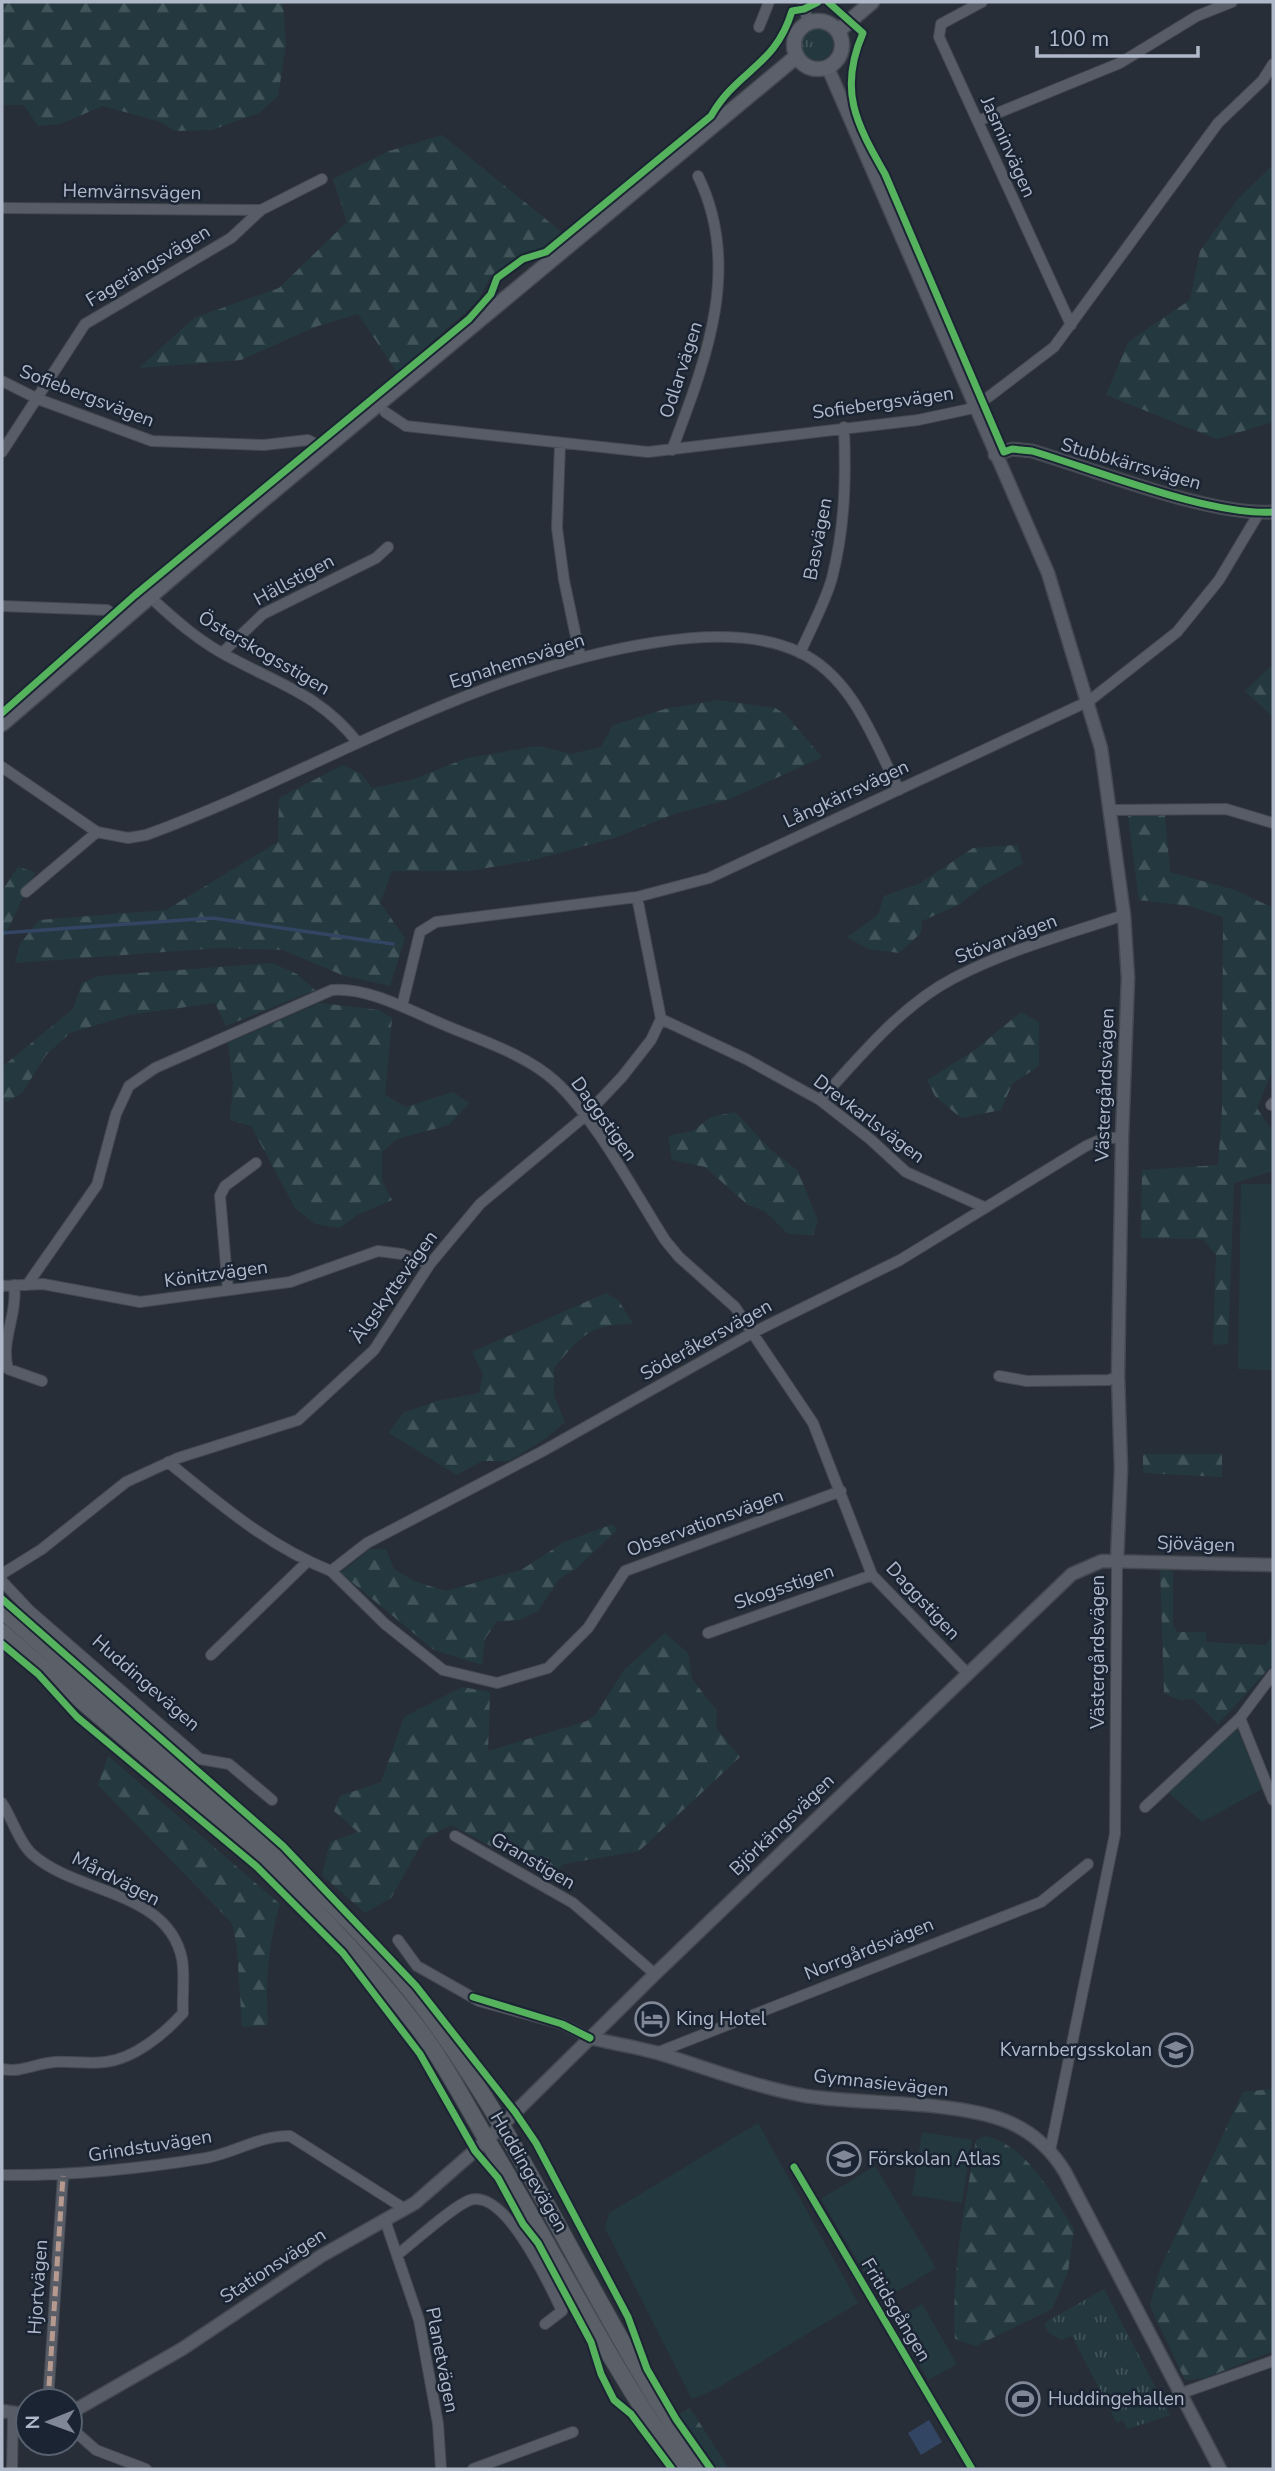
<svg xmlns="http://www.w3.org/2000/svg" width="1275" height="2471" viewBox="0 0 1275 2471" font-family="'Nunito Sans',sans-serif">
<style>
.grass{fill:url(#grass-tufts)}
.forest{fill:url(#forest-firs)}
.park{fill:#24393f}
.water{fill:#324563}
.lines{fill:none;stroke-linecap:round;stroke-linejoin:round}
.stream{stroke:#324563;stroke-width:3.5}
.minor-casing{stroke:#444951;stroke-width:12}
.tertiary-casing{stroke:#444951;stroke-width:15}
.secondary-casing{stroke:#444951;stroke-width:17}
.primary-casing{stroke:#454b54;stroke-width:18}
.minor{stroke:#585c66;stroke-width:10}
.tertiary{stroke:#585c66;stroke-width:12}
.secondary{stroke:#5b606a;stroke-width:14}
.primary{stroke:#5a5f68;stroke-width:16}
.quiet{stroke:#b69a8f;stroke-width:5;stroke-dasharray:10 5;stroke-linecap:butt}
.cycleway-casing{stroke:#1a2433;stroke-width:11}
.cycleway{stroke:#56b35d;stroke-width:7}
.labels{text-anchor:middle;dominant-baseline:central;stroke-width:5;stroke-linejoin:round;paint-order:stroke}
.street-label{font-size:19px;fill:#b0b9ca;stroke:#1a2433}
.poi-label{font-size:19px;fill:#b0b9ca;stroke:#1a2433;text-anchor:start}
</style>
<defs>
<pattern id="grass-tufts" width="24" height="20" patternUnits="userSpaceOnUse" patternTransform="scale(1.75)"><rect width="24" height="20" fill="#24393f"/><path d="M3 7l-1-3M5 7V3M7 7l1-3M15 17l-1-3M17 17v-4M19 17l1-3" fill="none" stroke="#415459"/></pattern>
<pattern id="forest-firs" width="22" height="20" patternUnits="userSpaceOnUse" patternTransform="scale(1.75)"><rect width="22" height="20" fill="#24393f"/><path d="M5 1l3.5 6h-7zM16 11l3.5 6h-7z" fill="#415459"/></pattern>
</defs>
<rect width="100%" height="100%" fill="#282e38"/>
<path class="grass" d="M801 44a16 16 0 1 1 32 0a16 16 0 1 1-32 0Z
M 1104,2289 L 1170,2415 L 1127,2429 L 1123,2420 L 1117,2423 L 1072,2336 L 1061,2340 L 1049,2333 L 1045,2326 L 1046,2322 Z"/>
<path class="forest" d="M 2,2 L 283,2 L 286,45 L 278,96 L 259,113 L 212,130 L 175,131 L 161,122 L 103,106 L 60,124 L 38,126 L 24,105 L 2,105 Z
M 442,135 L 564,234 L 544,249 L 522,255 L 490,278 L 478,300 L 466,312 L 397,372 L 358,314 L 315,327 L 241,360 L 139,368 L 194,318 L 279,288 L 347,222 L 333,179 L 389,151 Z
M 1273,165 L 1273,422 L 1217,439 L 1106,395 L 1128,342 L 1190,300 L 1200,251 L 1238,199 Z
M 1273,664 L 1273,717 L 1245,691 Z
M 718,700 L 775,708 L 785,714 L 822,757 L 730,799 L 674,814 L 614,838 L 533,860 L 469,871 L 392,871 L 380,903 L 405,938 L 390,986 L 342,975 L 283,950 L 219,948 L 15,963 L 20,944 L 39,920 L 166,910 L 278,842 L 279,798 L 343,765 L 361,774 L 372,788 L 411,780 L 467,758 L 538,746 L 571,754 L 601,747 L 613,725 L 665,709 Z
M 1165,815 L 1170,872 L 1235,890 L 1273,908 L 1273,1069 L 1257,1108 L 1273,1132 L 1273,1171 L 1234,1183 L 1228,1344 L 1213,1345 L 1216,1255 L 1203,1239 L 1141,1238 L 1142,1170 L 1218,1165 L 1222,1111 L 1223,917 L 1190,906 L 1139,900 L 1128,816 Z
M 1017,845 L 1023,863 L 983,886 L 960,904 L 922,921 L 921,933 L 899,953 L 868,949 L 847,937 L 878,915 L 884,896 L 919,884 L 973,848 Z
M 18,867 L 35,872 L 2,942 L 2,891 Z
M 272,963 L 297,974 L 315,990 L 226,1026 L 215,1003 L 129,1015 L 70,1033 L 46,1055 L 22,1093 L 7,1102 L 2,1098 L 2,1067 L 73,1009 L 82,983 L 98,976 Z
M 320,1003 L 379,1010 L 392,1018 L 385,1095 L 406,1107 L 453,1092 L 469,1103 L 449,1125 L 397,1139 L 382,1152 L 382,1181 L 392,1200 L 357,1215 L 340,1228 L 315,1224 L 295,1208 L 251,1126 L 230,1120 L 233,1084 L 228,1043 Z
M 1021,1012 L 1039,1022 L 1039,1066 L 1012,1084 L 1001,1110 L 961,1118 L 935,1096 L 927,1080 L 975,1050 Z
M 735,1112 L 771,1150 L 798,1171 L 818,1221 L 813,1235 L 788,1234 L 765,1211 L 748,1205 L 705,1167 L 672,1160 L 668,1136 L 693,1131 L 711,1117 Z
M 606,1293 L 619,1301 L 633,1324 C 589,1324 581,1336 554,1368 L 554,1396 L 565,1422 L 545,1439 L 509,1461 L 482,1461 L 457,1475 L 389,1433 L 403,1413 L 437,1401 L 479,1393 L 483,1374 L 472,1352 Z
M 1143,1454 L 1222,1454 L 1222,1477 L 1143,1473 Z
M 613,1524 L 617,1530 L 577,1568 L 559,1579 L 538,1611 L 519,1620 L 497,1621 L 485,1639 L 482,1665 L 434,1650 L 341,1573 L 370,1549 L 386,1549 L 394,1569 L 414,1581 L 446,1591 L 521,1570 L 564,1542 Z
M 1160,1566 L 1173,1572 L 1173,1625 L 1177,1632 L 1206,1632 L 1206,1642 L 1266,1645 L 1273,1635 L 1273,1664 L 1218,1724 L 1193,1699 L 1179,1700 L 1164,1693 Z
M 665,1633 L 688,1653 L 692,1679 L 717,1711 L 716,1728 L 740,1757 L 639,1851 L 564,1864 L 550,1878 L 451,1825 L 424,1839 L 391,1898 L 365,1913 L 322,1875 L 330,1842 L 358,1832 L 334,1811 L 340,1796 L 381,1782 L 404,1717 L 462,1687 L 490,1692 L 488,1751 L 587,1721 L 596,1714 L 624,1670 Z
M 108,1756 L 280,1904 C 268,1945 265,1982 268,2025 L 242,2027 L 237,1948 L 232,1923 L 98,1785 Z
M 1273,2089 L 1273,2351 L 1205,2378 L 1185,2380 L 1150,2306 L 1159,2271 L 1243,2092 Z
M 986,2136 C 1029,2147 1051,2194 1074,2229 L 1068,2272 L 1052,2309 L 976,2346 L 955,2339 C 951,2272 965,2206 976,2140 Z
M 690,2408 L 729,2469 L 718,2469 L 679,2414 Z"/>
<path class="park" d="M 1241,1184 L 1273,1184 L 1273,1370 L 1238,1369 Z
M 1237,1729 L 1262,1789 L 1202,1822 L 1169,1793 Z
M 758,2123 L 858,2303 L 716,2389 L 692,2399 L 605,2228 L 609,2213 Z
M 922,2132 L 972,2140 L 962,2203 L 912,2195 Z
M 875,2166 L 936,2268 L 881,2301 L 821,2199 Z
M 922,2304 L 957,2364 L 928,2380 L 894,2320 Z"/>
<path class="water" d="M 929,2420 L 942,2442 L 921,2455 L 908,2433 Z"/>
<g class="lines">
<path class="stream" d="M 2,933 L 212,918 L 393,944"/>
<defs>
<path id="minor" d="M 803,2 L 808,23
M 982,2 L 941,24 L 939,37 L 1071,325
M 759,27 L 769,2
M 978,121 L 1120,63 L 1197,16 L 1232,2
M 2,208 L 261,210
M 2,381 L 38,399 L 152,441 L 264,445 L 308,440 L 325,449
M 385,412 L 406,426 L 648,452 L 918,420 L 974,408 L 1054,347 L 1218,123 L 1263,80 L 1273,64
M 560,444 L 557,528 L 564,580 L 580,656
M 672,450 C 705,362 743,268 698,176
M 2,452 L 85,324 L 231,238 L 261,210 L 322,179
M 149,596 C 176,621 202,644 235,660 C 284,686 322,697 358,743
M 2,606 L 107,610 L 122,620
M 222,653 L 263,614 L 376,558 L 388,547
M 800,653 C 811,628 825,603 832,578 C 845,527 846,479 844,427
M 2,767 L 97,832 L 128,838 L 146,835 C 318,772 474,669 658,642 C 703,635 756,632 799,652 C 853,677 874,741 899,790
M 1111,810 L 1226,809 L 1273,823
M 26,892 L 97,832
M 402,1006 L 420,932 L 436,922 L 637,897 L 709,878 L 1089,701 L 1177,632 L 1219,580 L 1259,513
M 661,1019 L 746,1059 L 820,1100 L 870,1139 L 906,1172 L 984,1207
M 820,1100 C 860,1057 900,1006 954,978 C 1007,950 1068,934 1124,915
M 1271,1105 L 1273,1103
M 14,1285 C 18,1314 0,1341 8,1369 L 42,1381
M 27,1285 L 97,1185 L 116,1114 L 129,1086 L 155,1068 L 332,990 C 365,987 403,1007 433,1020 C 472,1038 524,1052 556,1082 C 595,1118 635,1193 665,1240 L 679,1257 L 735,1307 L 813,1423 L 872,1575 L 966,1672
M 2,1286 L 43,1284 L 140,1302 L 290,1282 L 378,1251 L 402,1254 L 430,1264
M 228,1290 L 220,1196 L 225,1186 L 256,1163
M 999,1376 L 1027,1381 L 1109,1380 L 1118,1376
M 168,1462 C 220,1504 268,1546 331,1571 L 367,1543 L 543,1451 L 754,1332 L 900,1260 L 1086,1146 L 1102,1139 L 1122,1137
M 331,1571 L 385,1624 L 443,1670 L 497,1683 L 548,1668 L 588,1628 L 625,1571 L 841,1491
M 2,1574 L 42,1549 L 126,1482 L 178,1458 L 298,1420 L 374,1350 L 430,1264 L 480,1204 L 584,1117 L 622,1077 L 651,1040 L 661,1019 L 637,897
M 2,1581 L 29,1610 L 200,1759 L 229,1764 L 272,1800
M 708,1633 L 872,1575
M 211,1655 L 308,1561
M 1240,1718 L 1273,1800
M 2,1803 C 12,1818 19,1842 32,1854 C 76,1894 168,1890 182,1959 C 185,1976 182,1996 183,2013 C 164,2034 134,2059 105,2062 C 88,2064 71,2061 55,2062 C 36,2063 22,2073 2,2069
M 1145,1807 L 1240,1718 L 1273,1674
M 455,1836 L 573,1903 L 655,1974
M 398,1940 L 417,1966 L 479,2001 L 562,2024 L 590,2038
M 656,2053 L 1041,1902 L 1088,1864
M 1050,2151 L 1115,1834 L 1117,1561
M 2,2175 C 71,2176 138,2169 206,2158 C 234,2153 261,2135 290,2136 L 405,2209
M 385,2220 L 419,2320 L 438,2424 L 441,2469
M 397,2255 C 414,2242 453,2206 470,2200 C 506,2189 550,2286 562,2311 L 545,2324
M 1182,2393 L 1273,2361
M 48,2401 L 63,2176
M 70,2427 L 96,2450 L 146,2469
M 12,2469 L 13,2413
M 473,2469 L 573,2432"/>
<path id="tertiary" d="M 828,68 L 1048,573 L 1101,748 L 1124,915 L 1128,978 L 1122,1137 L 1118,1376 L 1121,1469 L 1117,1561
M 995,455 L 1012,449 L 1032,451 C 1096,470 1210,516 1273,512
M 590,2038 C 612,2043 636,2047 658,2053 C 707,2068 755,2087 806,2096 C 866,2105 952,2100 1006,2121 C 1031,2131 1051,2149 1065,2172 L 1220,2469
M 2,2411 L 28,2415
M 70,2413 L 182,2349 L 321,2256 L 415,2203 L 487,2140 L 655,1974 L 1072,1574 L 1102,1561 L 1273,1565"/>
<path id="secondary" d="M794 45a24 24 0 1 1 48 0a24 24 0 1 1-48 0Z
M 838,31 L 872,2
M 2,724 L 251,510 L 797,56"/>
<path id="primary" d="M 2,1610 C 72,1672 143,1734 213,1796 C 290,1864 369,1933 430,2016 C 535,2159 600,2325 702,2469
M 2,1632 C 140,1754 303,1878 415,2024 C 443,2060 464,2101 487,2140 C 554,2251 608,2363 683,2469"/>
</defs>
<use href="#minor" class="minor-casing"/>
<use href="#tertiary" class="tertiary-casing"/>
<use href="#secondary" class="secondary-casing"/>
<use href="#primary" class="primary-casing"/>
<use href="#minor" class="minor"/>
<use href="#tertiary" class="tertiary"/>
<use href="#secondary" class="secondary"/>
<use href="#primary" class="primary"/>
<path class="quiet" d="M 48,2401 L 63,2176"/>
<defs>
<path id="cycleway" d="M 828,2 L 863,33 C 838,90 856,123 885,174 L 1004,452 L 1012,449 L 1032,451 C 1096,470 1210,516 1273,512
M 2,713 L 135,595 L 469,319 L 491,294 L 497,278 L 523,259 L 546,252 L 711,116 C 738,69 775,67 792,11 L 804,9 L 818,2
M 2,1599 L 283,1846 L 416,1986 L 515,2112 L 536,2143 L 628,2317 L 647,2369 L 676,2419 L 711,2469
M 2,1644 L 38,1674 L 77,1717 L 256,1866 L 343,1953 L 420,2054 L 475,2151 L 498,2178 L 523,2224 L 538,2243 L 591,2342 L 601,2374 L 614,2400 L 631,2414 L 672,2469
M 473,1997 L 562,2024 L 590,2038
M 794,2167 L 972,2469"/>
</defs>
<use href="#cycleway" class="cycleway-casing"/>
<use href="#cycleway" class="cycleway"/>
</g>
<defs>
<symbol id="hotel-ring" viewBox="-11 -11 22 22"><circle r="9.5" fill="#1a2433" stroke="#808897" stroke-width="1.5"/><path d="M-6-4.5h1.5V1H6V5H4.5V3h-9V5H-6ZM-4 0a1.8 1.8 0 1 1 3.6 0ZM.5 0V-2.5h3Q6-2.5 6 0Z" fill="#808897"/></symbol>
<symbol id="school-ring" viewBox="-11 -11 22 22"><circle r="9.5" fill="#1a2433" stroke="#808897" stroke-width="1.5"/><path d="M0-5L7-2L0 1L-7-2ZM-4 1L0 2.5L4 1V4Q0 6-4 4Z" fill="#808897"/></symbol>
<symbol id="stadium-ring" viewBox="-11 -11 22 22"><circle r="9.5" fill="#1a2433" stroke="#808897" stroke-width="1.5"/><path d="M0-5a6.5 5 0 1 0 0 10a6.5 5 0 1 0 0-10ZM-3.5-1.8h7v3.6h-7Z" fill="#808897"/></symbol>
</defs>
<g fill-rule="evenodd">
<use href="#hotel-ring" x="633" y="2000" width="38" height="38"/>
<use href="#school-ring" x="1157" y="2031" width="38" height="38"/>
<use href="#school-ring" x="825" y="2140" width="38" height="38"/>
<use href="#stadium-ring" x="1004" y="2380" width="38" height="38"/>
</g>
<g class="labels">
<g class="street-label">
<text transform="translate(1008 147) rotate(66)">Jasminvägen</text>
<text transform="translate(132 192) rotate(1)">Hemvärnsvägen</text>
<text transform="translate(148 266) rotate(-31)">Fagerängsvägen</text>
<text transform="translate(681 370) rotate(-72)">Odlarvägen</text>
<text transform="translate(87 396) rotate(21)">Sofiebergsvägen</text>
<text transform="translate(883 403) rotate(-8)">Sofiebergsvägen</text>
<text transform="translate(1131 464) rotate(16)">Stubbkärrsvägen</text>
<text transform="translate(818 539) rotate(-79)">Basvägen</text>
<text transform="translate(294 580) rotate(-28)">Hällstigen</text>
<text transform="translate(264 653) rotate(30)">Österskogsstigen</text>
<text transform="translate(517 661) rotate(-18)">Egnahemsvägen</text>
<text transform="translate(846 794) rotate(-25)">Långkärrsvägen</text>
<text transform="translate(1006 939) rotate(-21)">Stövarvägen</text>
<text transform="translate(1105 1085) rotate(-88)">Västergårdsvägen</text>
<text transform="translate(604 1119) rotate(54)">Daggstigen</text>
<text transform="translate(869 1119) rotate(37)">Drevkarlsvägen</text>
<text transform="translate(216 1274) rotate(-8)">Könitzvägen</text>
<text transform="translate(394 1287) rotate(-54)">Älgskyttevägen</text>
<text transform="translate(706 1340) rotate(-29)">Söderåkersvägen</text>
<text transform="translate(705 1523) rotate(-20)">Observationsvägen</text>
<text transform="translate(1196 1544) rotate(2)">Sjövägen</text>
<text transform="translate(784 1587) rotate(-19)">Skogsstigen</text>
<text transform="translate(923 1601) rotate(47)">Daggstigen</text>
<text transform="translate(1098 1652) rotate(-90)">Västergårdsvägen</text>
<text transform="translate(146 1683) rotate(41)">Huddingevägen</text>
<text transform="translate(782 1825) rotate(-44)">Björkängsvägen</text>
<text transform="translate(533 1861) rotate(30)">Granstigen</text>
<text transform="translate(116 1879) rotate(27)">Mårdvägen</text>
<text transform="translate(869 1949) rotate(-22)">Norrgårdsvägen</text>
<text transform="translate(881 2083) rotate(6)">Gymnasievägen</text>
<text transform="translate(150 2146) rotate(-9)">Grindstuvägen</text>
<text transform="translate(529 2172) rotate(60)">Huddingevägen</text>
<text transform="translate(273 2266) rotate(-33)">Stationsvägen</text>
<text transform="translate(38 2287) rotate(-86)">Hjortvägen</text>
<text transform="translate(896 2310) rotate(59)">Fritidsgången</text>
<text transform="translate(442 2360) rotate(79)">Planetvägen</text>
</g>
<g class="poi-label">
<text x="676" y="2019">King Hotel</text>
<text x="1152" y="2050" text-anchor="end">Kvarnbergsskolan</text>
<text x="868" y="2159">Förskolan Atlas</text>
<text x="1048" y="2399">Huddingehallen</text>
</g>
</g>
<rect width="1275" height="2471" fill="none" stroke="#b0b9ca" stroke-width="7"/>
<g transform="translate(49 2422) rotate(269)"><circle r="33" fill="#1a2433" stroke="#56606f" stroke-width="2"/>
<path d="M0-5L12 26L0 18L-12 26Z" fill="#808897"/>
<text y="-10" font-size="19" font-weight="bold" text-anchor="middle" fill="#b0b9ca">N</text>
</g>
<path d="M1037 46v10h161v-10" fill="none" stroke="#b0b9ca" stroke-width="3.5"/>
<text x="1048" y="46" font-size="21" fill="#b0b9ca" stroke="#1a2433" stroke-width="5" paint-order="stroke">100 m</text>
</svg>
